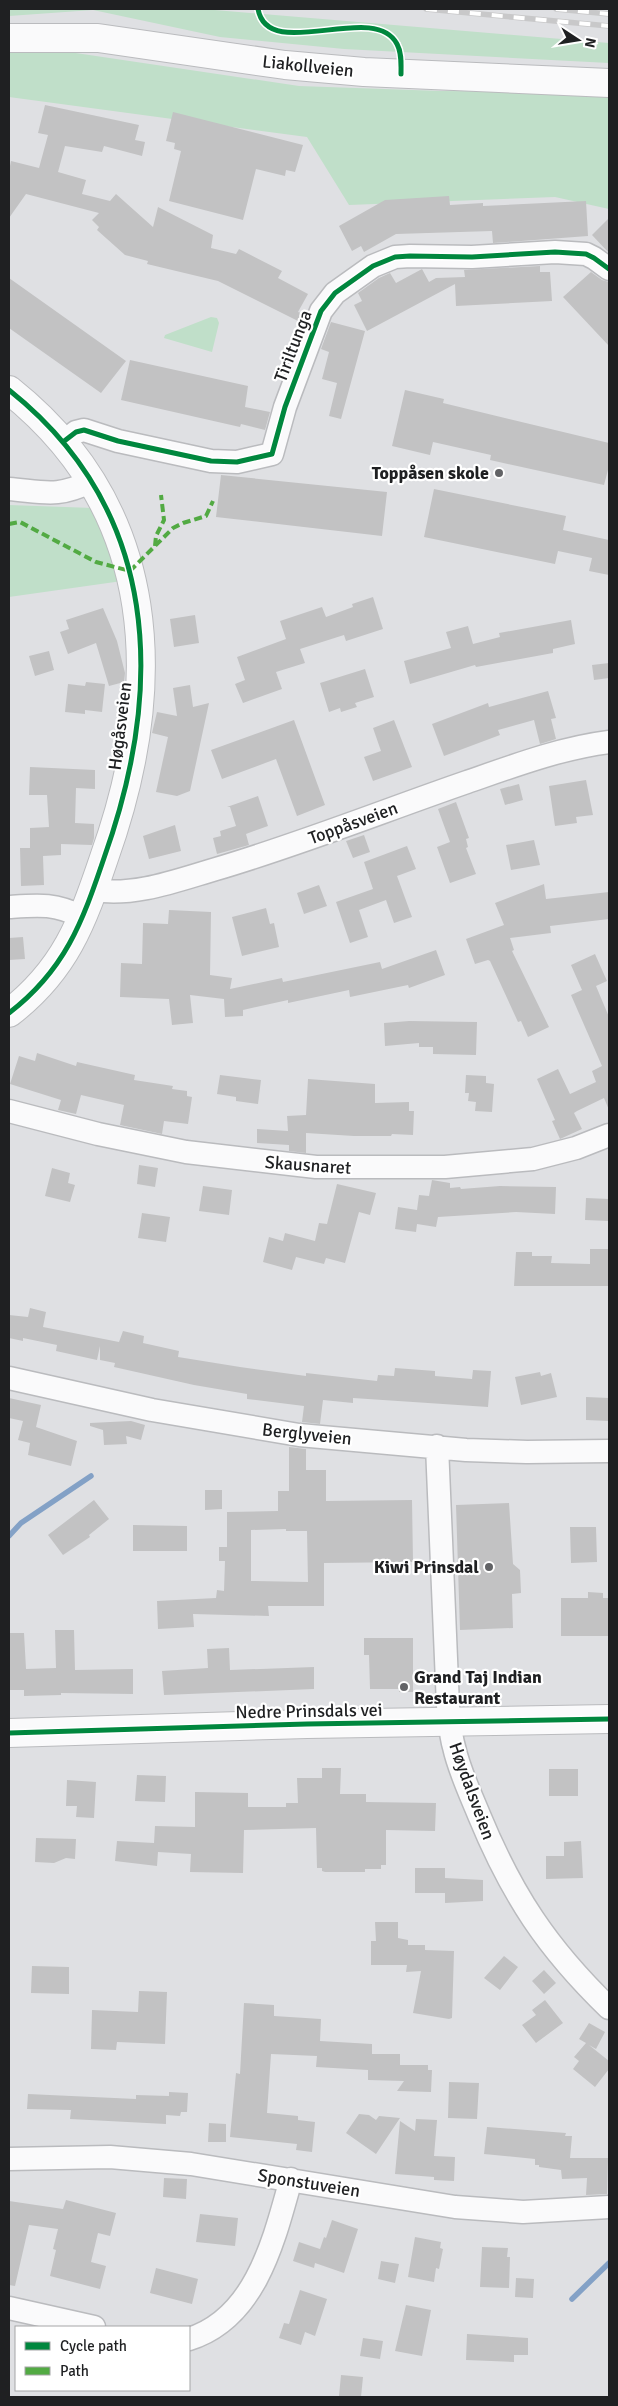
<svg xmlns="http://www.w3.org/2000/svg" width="618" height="2406" viewBox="0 0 618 2406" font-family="Signika,sans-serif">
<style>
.green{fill:#c0dfc9}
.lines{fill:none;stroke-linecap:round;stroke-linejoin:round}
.stream{stroke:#83a1c6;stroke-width:5.5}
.building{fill:#c2c2c3;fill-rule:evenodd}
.street-casing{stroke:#babbbe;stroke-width:25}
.secondary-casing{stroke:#babbbe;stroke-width:30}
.street{stroke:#fafafb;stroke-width:22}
.secondary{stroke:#fafafb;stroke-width:28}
.rail-casing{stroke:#c8c8c9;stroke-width:5.5}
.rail{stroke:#fff;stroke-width:4;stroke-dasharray:11;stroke-linecap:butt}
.quiet{stroke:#52aa43;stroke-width:4;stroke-dasharray:8 4;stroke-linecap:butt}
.cycleway-casing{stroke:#fff;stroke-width:8}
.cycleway{stroke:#00873e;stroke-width:5}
.poi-dot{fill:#626366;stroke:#fff;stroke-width:2}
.labels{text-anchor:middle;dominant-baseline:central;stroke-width:4.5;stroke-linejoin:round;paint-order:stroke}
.street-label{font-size:18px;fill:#1f2022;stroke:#fff}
.poi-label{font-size:18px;font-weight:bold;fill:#1f2022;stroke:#fff;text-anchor:end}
</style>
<rect width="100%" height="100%" fill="#dfe0e3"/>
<path class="green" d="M 9,9 L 203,9 L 609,43 L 609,63 L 344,49 L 220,37 L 93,10 L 9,16 Z
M 9,52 L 69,52 L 299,86 L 441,91 L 609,92 L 609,209 L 555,197 L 349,205 L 307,137 L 9,97 Z
M 211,317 L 217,318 L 219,323 L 212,352 L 164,338 L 165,335 Z
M 9,505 L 93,508 L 122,581 L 9,597 Z"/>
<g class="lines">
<path class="stream" d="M 9,1536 L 21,1523 L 91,1476
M 572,2299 L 609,2263"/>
</g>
<path class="building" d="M 45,105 L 139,125 L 135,140 L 145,142 L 142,156 L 104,146 L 102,152 L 65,146 L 58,172 L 86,180 L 82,194 L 110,201 L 116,194 L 153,227 L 158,207 L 213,235 L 211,248 L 236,254 L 239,249 L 282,271 L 278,278 L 308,294 L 298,312 L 306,315 L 302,323 L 218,281 L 147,264 L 148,261 L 125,255 L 97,230 L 99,227 L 92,220 L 99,213 L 26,194 L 9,218 L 9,171 L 11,161 L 39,168 L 48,135 L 38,133 Z
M 173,112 L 303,145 L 295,172 L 286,170 L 285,176 L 256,169 L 243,220 L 169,201 L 181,151 L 174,149 L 175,143 L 166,141 Z
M 449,196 L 450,205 L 483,203 L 483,206 L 586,201 L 588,236 L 493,243 L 492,231 L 396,234 L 364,252 L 361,246 L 352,251 L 339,226 L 385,200 Z
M 609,218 L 609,253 L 592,235 Z
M 540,266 L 540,272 L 550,272 L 552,301 L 456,306 L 455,284 L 367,331 L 354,305 L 362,301 L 358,293 L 379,278 L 390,273 L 396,283 L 422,269 L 429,282 L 436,278 L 465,277 L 464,270 Z
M 591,272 L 602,280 L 609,282 L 609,346 L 563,297 Z
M 9,278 L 126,361 L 101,393 L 9,328 Z
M 331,322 L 365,331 L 341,419 L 329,416 L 337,383 L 322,379 L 329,352 L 321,349 Z
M 130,360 L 248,386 L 245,407 L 270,412 L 265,430 L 241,424 L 240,427 L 121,400 Z
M 405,390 L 444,399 L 443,403 L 609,443 L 609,466 L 604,485 L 490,460 L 491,455 L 433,442 L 430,455 L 392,446 Z
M 221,475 L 387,492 L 382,536 L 216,517 Z
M 434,489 L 566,516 L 563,530 L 609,540 L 609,575 L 589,571 L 592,558 L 558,551 L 555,564 L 424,537 Z
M 373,597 L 383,629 L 346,641 L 344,635 L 300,649 L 305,663 L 276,672 L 282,689 L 243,703 L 235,684 L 245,680 L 237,657 L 286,639 L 280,621 L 322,607 L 326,617 L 353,607 L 352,604 Z
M 103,608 L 117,641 L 125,673 L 124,682 L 109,686 L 96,643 L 68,654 L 60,632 L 69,629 L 66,620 Z
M 195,615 L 199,643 L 174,647 L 170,619 Z
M 571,620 L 575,644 L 553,649 L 553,653 L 476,667 L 475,665 L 410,684 L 404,661 L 451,648 L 446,632 L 468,626 L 473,644 L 500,637 L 499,633 Z
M 49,651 L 54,670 L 35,676 L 29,656 Z
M 609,663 L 609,678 L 594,680 L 592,665 Z
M 365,669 L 374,697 L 355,703 L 357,707 L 341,712 L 340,708 L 329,712 L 320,683 Z
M 86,682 L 105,684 L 102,712 L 85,710 L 85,714 L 65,712 L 68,684 L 85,686 Z
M 190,685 L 193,707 L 209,703 L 190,791 L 177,796 L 156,792 L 168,737 L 152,733 L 157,712 L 177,716 L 173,688 Z
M 548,691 L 556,718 L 551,719 L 556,739 L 540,744 L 534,720 L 498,730 L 500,735 L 444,756 L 432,724 L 488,703 L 489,707 Z
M 294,720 L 325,805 L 297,816 L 276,759 L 222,779 L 211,750 Z
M 394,720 L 412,767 L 373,781 L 364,757 L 381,751 L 373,728 Z
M 30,767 L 95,770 L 95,789 L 76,788 L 75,823 L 94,824 L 94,838 L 92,845 L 61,844 L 61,855 L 43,856 L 44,885 L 21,886 L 20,848 L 30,848 L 30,828 L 49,827 L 47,795 L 29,795 Z
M 586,780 L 593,815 L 576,817 L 577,823 L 555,826 L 549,786 Z
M 519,784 L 523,800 L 505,805 L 500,789 Z
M 258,796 L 268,826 L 246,834 L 249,845 L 217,854 L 213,838 L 221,836 L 220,831 L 236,826 L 230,807 L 227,807 Z
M 456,802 L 469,838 L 466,839 L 468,847 L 466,848 L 476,874 L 450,883 L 437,847 L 450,842 L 438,809 Z
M 175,825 L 181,851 L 149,859 L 143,836 Z
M 364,835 L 370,852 L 353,858 L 346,841 Z
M 534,840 L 540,865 L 511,870 L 506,845 Z
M 407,846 L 416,869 L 397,876 L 412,917 L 394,923 L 386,900 L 359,910 L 368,937 L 350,943 L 336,902 L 373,889 L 364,862 Z
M 544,884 L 546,899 L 609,892 L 609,919 L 550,926 L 551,933 L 510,938 L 514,950 L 512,951 L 549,1027 L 528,1037 L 521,1021 L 518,1022 L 490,961 L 488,960 L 475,964 L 466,939 L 504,925 L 495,903 Z
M 319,885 L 327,906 L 304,914 L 297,893 Z
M 266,908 L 270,924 L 274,923 L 279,947 L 242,956 L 232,917 Z
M 169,910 L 211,912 L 210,975 L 232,978 L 230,989 L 282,978 L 283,982 L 380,962 L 382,969 L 436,950 L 445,975 L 409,988 L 408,985 L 350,997 L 349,990 L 288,1003 L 288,1000 L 243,1010 L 243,1016 L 225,1017 L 224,999 L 190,995 L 193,1023 L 172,1025 L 169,999 L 120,997 L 121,963 L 142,964 L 143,923 L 168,924 Z
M 23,937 L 25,959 L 9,960 L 9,938 Z
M 595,954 L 607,981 L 596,986 L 609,1017 L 609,1110 L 604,1098 L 577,1111 L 574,1113 L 582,1129 L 560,1139 L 552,1121 L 555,1120 L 537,1079 L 558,1069 L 570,1094 L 596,1082 L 592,1071 L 602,1066 L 571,995 L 582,990 L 571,965 Z
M 409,1021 L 477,1022 L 476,1055 L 433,1054 L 433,1047 L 419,1047 L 419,1043 L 385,1046 L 384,1023 Z
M 37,1053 L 76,1066 L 77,1062 L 135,1075 L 134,1080 L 173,1086 L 172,1089 L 187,1091 L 187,1096 L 192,1097 L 188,1124 L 164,1121 L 162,1134 L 120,1125 L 124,1105 L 81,1095 L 76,1114 L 58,1110 L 61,1100 L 10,1084 L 19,1056 L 35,1061 Z
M 220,1075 L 261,1080 L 258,1104 L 236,1101 L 236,1097 L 217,1094 Z
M 466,1075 L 486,1076 L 486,1083 L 494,1084 L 492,1112 L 475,1111 L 476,1102 L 468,1101 L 469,1093 L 465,1093 Z
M 308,1079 L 375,1084 L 375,1103 L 409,1102 L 409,1111 L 414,1111 L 413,1135 L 392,1134 L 391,1136 L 354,1136 L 306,1133 L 306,1153 L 289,1151 L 289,1145 L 257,1143 L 257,1129 L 288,1131 L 287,1116 L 306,1115 Z
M 139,1165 L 158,1168 L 155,1187 L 137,1184 Z
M 52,1168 L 70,1173 L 68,1183 L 75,1185 L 70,1202 L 45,1196 Z
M 432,1180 L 450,1183 L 450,1188 L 460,1187 L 461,1189 L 500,1186 L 556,1187 L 555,1214 L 516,1212 L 438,1217 L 436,1227 L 417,1224 L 416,1232 L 395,1229 L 398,1207 L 417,1210 L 419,1195 L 429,1196 Z
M 337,1184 L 376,1193 L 370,1215 L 359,1212 L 345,1263 L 326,1258 L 324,1264 L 296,1257 L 292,1270 L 263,1262 L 269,1237 L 283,1241 L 285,1233 L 315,1241 L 319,1223 L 327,1224 Z
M 203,1186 L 232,1190 L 229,1215 L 199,1211 Z
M 586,1198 L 609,1199 L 609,1221 L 585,1220 Z
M 142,1213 L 170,1217 L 166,1242 L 138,1238 Z
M 590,1249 L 609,1249 L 609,1286 L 514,1286 L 516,1252 L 532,1252 L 532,1256 L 552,1256 L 551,1263 L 590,1264 Z
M 30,1308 L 46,1312 L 43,1327 L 119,1342 L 123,1331 L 144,1336 L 143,1343 L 179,1351 L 178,1357 L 240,1367 L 306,1376 L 306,1373 L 377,1381 L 378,1375 L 394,1376 L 395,1368 L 435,1371 L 435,1376 L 472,1379 L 473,1370 L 491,1371 L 488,1407 L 353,1398 L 353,1403 L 323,1400 L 320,1424 L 302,1422 L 304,1406 L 247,1399 L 247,1394 L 194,1385 L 114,1367 L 115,1363 L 100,1360 L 100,1346 L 97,1360 L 56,1351 L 57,1345 L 23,1338 L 23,1341 L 9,1338 L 9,1315 L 28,1317 Z
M 540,1372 L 541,1376 L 551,1373 L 557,1397 L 521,1405 L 515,1377 Z
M 586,1397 L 609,1398 L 609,1421 L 586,1420 Z
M 9,1398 L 41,1405 L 36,1427 L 77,1441 L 71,1466 L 28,1455 L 30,1443 L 18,1440 L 23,1421 L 9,1418 Z
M 131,1421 L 145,1425 L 141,1440 L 126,1436 L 127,1444 L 104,1445 L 103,1430 L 90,1426 L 90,1423 Z
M 289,1447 L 306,1449 L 306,1470 L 326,1470 L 326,1501 L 412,1500 L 413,1562 L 324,1563 L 324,1606 L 268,1606 L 269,1616 L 193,1614 L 194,1627 L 158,1629 L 157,1601 L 216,1598 L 217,1590 L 224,1591 L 225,1561 L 219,1561 L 219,1547 L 227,1547 L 227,1512 L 278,1511 L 278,1491 L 289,1491 ZM 286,1529 L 286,1531 L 307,1531 L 308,1582 L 251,1581 L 251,1530 Z
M 205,1490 L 222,1490 L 222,1509 L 205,1510 Z
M 94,1500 L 109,1519 L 89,1535 L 90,1537 L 63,1555 L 48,1535 Z
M 509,1503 L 513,1564 L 520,1570 L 521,1593 L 512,1594 L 513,1628 L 460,1630 L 456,1505 Z
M 133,1525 L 187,1526 L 187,1551 L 133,1551 Z
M 570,1527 L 596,1527 L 597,1562 L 571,1563 Z
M 588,1592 L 603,1593 L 603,1598 L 609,1598 L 609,1636 L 561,1636 L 561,1598 L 588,1598 Z
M 55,1630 L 74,1630 L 75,1670 L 133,1669 L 133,1694 L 61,1693 L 61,1695 L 24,1696 L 24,1690 L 9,1690 L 9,1633 L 24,1633 L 26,1669 L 56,1668 Z
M 364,1638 L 413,1638 L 413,1692 L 399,1692 L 399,1689 L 370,1689 L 369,1655 L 364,1655 Z
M 229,1648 L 230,1670 L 314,1667 L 314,1689 L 164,1695 L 162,1671 L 208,1668 L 207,1649 Z
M 322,1768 L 341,1768 L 340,1794 L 366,1794 L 366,1802 L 436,1803 L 435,1831 L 386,1830 L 386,1865 L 381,1865 L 381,1869 L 365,1869 L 365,1872 L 325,1872 L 322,1871 L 322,1868 L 317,1868 L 316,1828 L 244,1830 L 243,1873 L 190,1872 L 191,1854 L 158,1852 L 157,1866 L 115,1861 L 117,1841 L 154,1843 L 155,1826 L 195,1827 L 195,1792 L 248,1793 L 248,1807 L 286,1807 L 286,1803 L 298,1803 L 297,1778 L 322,1778 Z
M 549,1769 L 578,1769 L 578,1796 L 549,1796 Z
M 137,1775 L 166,1776 L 165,1802 L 135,1801 Z
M 67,1780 L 96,1782 L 94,1818 L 76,1817 L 77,1806 L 66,1806 Z
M 36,1838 L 76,1839 L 75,1859 L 66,1858 L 54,1863 L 35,1862 Z
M 581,1841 L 583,1878 L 546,1879 L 546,1856 L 564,1856 L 564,1842 Z
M 415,1868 L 445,1868 L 445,1878 L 483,1880 L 483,1901 L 445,1903 L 445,1893 L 415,1893 Z
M 375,1922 L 398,1922 L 398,1938 L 408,1940 L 408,1945 L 425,1945 L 425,1950 L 454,1951 L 452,2018 L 449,2019 L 413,2013 L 421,1971 L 406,1972 L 407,1965 L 371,1965 L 371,1941 L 376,1941 Z
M 504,1956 L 518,1967 L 500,1990 L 484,1978 Z
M 32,1966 L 69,1967 L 69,1994 L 31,1993 Z
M 544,1970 L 556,1983 L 544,1994 L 532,1981 Z
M 139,1991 L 167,1992 L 165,2044 L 117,2042 L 116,2050 L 91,2049 L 92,2010 L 138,2012 Z
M 545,2000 L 563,2023 L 536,2043 L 522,2025 L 536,2015 L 532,2010 Z
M 244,2003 L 274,2005 L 274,2016 L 321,2019 L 320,2041 L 372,2044 L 372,2054 L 400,2054 L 400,2065 L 428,2065 L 428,2070 L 432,2070 L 431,2092 L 397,2091 L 404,2081 L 368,2080 L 368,2070 L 316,2067 L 317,2056 L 271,2054 L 267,2113 L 298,2116 L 298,2120 L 315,2122 L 312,2152 L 296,2150 L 297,2144 L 230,2137 L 236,2073 L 240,2074 Z
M 589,2023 L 605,2032 L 596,2049 L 589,2045 L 609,2061 L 609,2069 L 595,2087 L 573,2069 L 579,2061 L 574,2057 L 586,2043 L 579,2039 Z
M 449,2082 L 479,2083 L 477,2119 L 448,2118 Z
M 169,2092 L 188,2093 L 187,2112 L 181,2112 L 180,2116 L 166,2115 L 166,2124 L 70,2119 L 71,2110 L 27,2109 L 28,2094 L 136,2099 L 136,2095 L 169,2096 Z
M 359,2114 L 369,2115 L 376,2120 L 379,2116 L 400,2118 L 376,2154 L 346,2133 Z
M 416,2119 L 437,2120 L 434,2156 L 455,2157 L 454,2181 L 434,2180 L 434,2177 L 395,2174 L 400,2121 L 415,2131 Z
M 209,2123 L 226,2124 L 226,2142 L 208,2142 Z
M 487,2127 L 566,2133 L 565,2136 L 572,2136 L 570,2158 L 608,2158 L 607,2194 L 586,2195 L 587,2178 L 562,2179 L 561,2170 L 539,2167 L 539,2165 L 535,2165 L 535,2159 L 484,2154 Z
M 164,2178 L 187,2179 L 186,2199 L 163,2197 Z
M 66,2200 L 116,2213 L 110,2236 L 98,2233 L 91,2262 L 106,2266 L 100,2289 L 50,2276 L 56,2250 L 53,2249 L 58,2229 L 29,2225 L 15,2286 L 9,2285 L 9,2201 L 63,2209 Z
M 200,2214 L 238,2218 L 235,2246 L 196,2242 Z
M 332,2220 L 358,2229 L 344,2273 L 315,2263 L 314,2268 L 293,2261 L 299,2242 L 320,2249 L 324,2237 L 326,2238 Z
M 415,2237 L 441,2242 L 440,2248 L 443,2249 L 439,2269 L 436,2268 L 434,2282 L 408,2277 Z
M 482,2247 L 508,2248 L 507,2257 L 510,2257 L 509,2288 L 480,2287 Z
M 381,2261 L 399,2264 L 395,2283 L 378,2279 Z
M 156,2268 L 198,2279 L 192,2304 L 150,2293 Z
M 516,2278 L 534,2279 L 533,2298 L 515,2297 Z
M 300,2290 L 327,2299 L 315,2336 L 305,2332 L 301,2345 L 279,2338 L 284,2323 L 289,2324 Z
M 406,2305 L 431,2310 L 422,2356 L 395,2351 Z
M 467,2334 L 528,2338 L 528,2355 L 514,2355 L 514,2362 L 466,2360 Z
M 363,2338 L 383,2341 L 380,2359 L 360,2356 Z
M 341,2375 L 363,2377 L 361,2397 L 339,2396 Z"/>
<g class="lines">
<defs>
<path id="street" d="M 63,442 L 76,432 L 84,430 L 118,441 L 211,461 L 237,462 L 272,454 L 285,407 L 321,311 L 335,293 L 373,266 L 395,257 L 410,256 L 472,257 L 555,252 L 586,254 L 594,258 L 609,269
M 9,489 C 45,492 57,498 92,481
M 94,890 C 134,897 178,880 216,869 C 301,844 383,811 467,782 C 513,766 561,748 609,742
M 9,907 C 38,905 55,903 82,917
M 9,1111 L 98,1134 L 186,1152 L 316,1167 L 445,1167 L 533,1159 L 576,1148 L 609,1135
M 9,1378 L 152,1410 L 299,1435 L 466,1450 L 527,1452 L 609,1451
M 437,1446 L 448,1706 C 450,1720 450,1734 454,1747 C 459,1770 470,1793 479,1815 C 512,1895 547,1948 609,2008
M 9,2159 L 110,2157 L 191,2164 L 455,2207 L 523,2212 L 609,2207
M 9,2308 L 94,2327
M 189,2339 C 256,2318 274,2240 291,2179"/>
<path id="secondary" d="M 9,38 L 98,38 L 285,65 L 364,72 L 609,83
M 9,390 C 161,511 165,687 104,858 C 82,923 65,970 9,1013
M 9,1733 L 307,1724 L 609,1719"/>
</defs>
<use href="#street" class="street-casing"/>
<use href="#secondary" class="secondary-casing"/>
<use href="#street" class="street"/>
<use href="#secondary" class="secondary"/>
<defs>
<path id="rail" d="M 426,9 L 609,26
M 556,9 L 609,14"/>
</defs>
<use href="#rail" class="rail-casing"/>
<use href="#rail" class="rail"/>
<path class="quiet" d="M 9,524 L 20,522 L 96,562 L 130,571 L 173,528 L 183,523 L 206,516 L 213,501
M 155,546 L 156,536 L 164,520 L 161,495"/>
<defs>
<path id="cycleway" d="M 258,9 C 268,64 374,0 397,44 C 402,53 401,64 401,74
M 9,390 C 161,511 165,687 104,858 C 82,923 65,970 9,1013
M 63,442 L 76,432 L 84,430 L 118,441 L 211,461 L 237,462 L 272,454 L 285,407 L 321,311 L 335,293 L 373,266 L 395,257 L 410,256 L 472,257 L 555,252 L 586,254 L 594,258 L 609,269
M 9,1733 L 307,1724 L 609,1719"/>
</defs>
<use href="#cycleway" class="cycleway-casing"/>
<use href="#cycleway" class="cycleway"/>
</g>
<g class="poi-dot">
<circle cx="499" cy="473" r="5"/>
<circle cx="489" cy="1567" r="5"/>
<circle cx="404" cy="1687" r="5"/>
</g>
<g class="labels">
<g class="street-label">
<text transform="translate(308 66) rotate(6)">Liakollveien</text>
<text transform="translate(293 346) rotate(-69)">Tiriltunga</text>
<text transform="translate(120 726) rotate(-83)">Høgåsveien</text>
<text transform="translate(353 823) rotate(-20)">Toppåsveien</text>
<text transform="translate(308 1165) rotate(4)">Skausnaret</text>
<text transform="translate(307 1434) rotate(6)">Berglyveien</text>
<text transform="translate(309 1711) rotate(-1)">Nedre Prinsdals vei</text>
<text transform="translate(472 1791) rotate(70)">Høydalsveien</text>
<text transform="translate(309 2183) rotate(9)">Sponstuveien</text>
</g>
<g class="poi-label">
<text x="489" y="473">Toppåsen skole</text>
<text x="479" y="1567">Kiwi Prinsdal</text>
<text x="414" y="1677" text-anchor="start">Grand Taj Indian<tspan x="414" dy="21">Restaurant</tspan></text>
</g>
</g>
<rect width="618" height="2406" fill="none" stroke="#1f2022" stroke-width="20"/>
<rect x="15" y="2326" width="175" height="65" fill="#ffffff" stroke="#a5a6a7"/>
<rect x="25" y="2342" width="25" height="8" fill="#00873e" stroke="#a5a6a7"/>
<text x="60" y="2351" font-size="15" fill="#1f2022">Cycle path</text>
<rect x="25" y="2367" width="25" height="8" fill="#52aa43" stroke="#a5a6a7"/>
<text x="60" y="2376" font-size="15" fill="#1f2022">Path</text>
<g transform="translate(578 40) rotate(102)" stroke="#ffffff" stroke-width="4" paint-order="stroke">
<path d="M0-4L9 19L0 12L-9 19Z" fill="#1f2022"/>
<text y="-8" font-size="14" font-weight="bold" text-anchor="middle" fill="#1f2022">N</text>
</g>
</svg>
